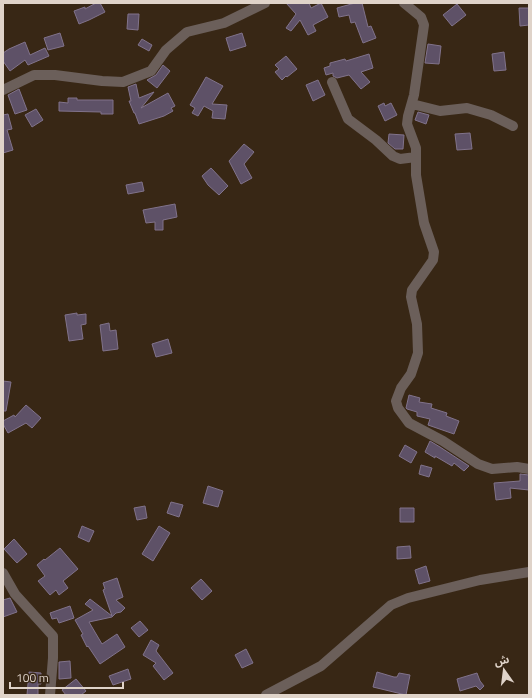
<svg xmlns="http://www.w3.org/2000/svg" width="532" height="698" viewBox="0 0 532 698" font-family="'Titillium Web','Noto Sans Arabic',sans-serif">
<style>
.building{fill:#5e5167;stroke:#81738b}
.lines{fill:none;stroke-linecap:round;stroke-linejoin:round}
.minor{stroke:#6b5f5a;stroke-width:10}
</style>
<rect width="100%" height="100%" fill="#382715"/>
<path class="building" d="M 96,3 L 100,3 L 105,12 L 89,20 L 79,24 L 74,11 L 85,7 L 85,9 Z
M 286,3 L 309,3 L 311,8 L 321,3 L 328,17 L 313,25 L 316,31 L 308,35 L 300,20 L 291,31 L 286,28 L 296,14 Z
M 355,3 L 362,3 L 368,27 L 371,26 L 376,38 L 363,43 L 355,22 L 351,23 L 349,15 L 339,17 L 337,8 Z
M 457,4 L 466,15 L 452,26 L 443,15 Z
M 519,8 L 529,8 L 529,25 L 520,26 Z
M 128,14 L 139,14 L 138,30 L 127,29 Z
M 60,33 L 64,46 L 48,50 L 44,38 Z
M 242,33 L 246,46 L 230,51 L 226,38 Z
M 142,39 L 152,45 L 149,51 L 138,45 Z
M 25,42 L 30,55 L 45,48 L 49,56 L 28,65 L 25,60 L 10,71 L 3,61 L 3,53 L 9,49 Z
M 428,44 L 441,46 L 439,64 L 425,63 Z
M 504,52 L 506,70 L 494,71 L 492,54 Z
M 369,54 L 373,68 L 361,72 L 370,82 L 361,89 L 349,75 L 337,78 L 333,76 L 333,73 L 326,75 L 324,68 L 330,66 L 330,63 L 345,59 L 346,61 Z
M 286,56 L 297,69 L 287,77 L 286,76 L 282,80 L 275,72 L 279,69 L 275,65 Z
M 163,65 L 170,71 L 157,88 L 147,80 L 156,75 Z
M 206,77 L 223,86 L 212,104 L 227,105 L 225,119 L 212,118 L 213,111 L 204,106 L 198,116 L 192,113 L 195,108 L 190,105 Z
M 318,80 L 325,95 L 313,101 L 306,85 Z
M 136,84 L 139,98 L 154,92 L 141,108 L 168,93 L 175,106 L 171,108 L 173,111 L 164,116 L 139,124 L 135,113 L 134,113 L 129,101 L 131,101 L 128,87 Z
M 19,89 L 27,110 L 15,114 L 8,95 Z
M 68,98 L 77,98 L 77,100 L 113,100 L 113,114 L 101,114 L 101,112 L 59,111 L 59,102 L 68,103 Z
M 384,103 L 385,106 L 391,103 L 397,115 L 385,121 L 378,106 Z
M 36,109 L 43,120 L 32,127 L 25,115 Z
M 418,112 L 429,115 L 426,124 L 415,120 Z
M 8,114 L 12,129 L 7,130 L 13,150 L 3,153 L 3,115 Z
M 470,133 L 472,149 L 457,150 L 455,134 Z
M 389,134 L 404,135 L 403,149 L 395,149 L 388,143 Z
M 244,144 L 254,152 L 244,164 L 252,178 L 241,184 L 229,161 Z
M 211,168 L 228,186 L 219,195 L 208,185 L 202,176 Z
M 142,182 L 144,191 L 128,194 L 126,185 Z
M 175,204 L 177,217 L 163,220 L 163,230 L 155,230 L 155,222 L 146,223 L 143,210 Z
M 77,313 L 77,315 L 86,314 L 86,324 L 81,325 L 83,339 L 69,341 L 65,315 Z
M 109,323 L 110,331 L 116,330 L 118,349 L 103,351 L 100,325 Z
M 168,339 L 172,353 L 156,357 L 152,344 Z
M 3,381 L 11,382 L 6,411 L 3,411 Z
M 409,395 L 420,398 L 419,402 L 432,404 L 431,408 L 447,413 L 446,416 L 459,421 L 454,434 L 428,425 L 430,419 L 417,416 L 417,412 L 407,409 L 406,408 Z
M 26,405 L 41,418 L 32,428 L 26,423 L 8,433 L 3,424 L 3,421 L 14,415 L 15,417 Z
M 430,441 L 440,447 L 469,466 L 464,471 L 454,463 L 452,466 L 435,456 L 435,458 L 425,452 Z
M 405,445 L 417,452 L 411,463 L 399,456 Z
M 421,465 L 432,468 L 429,477 L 419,474 Z
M 520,474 L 529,475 L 529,490 L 510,488 L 511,498 L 496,500 L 494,483 L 520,481 Z
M 208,486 L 223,491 L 218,507 L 203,503 Z
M 171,502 L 183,505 L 179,517 L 167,513 Z
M 145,506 L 147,518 L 137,520 L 134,508 Z
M 400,508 L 414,508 L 414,522 L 400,522 Z
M 82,526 L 94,531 L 89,542 L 78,537 Z
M 159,526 L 170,533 L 153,561 L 142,554 Z
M 14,539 L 27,554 L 17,563 L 4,549 Z
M 410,546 L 411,558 L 397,559 L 397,547 Z
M 60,548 L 78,569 L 63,581 L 68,588 L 59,595 L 56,590 L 50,595 L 38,581 L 45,576 L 37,565 L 44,559 L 45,560 Z
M 426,566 L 430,581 L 419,584 L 415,570 Z
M 117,578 L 123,597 L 116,600 L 125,608 L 121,612 L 116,613 L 112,617 L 89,622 L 102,644 L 117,634 L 125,647 L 100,664 L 88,646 L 87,647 L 81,635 L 83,634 L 75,620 L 93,610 L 85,604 L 90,599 L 112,616 L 103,590 L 105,589 L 103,583 Z
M 201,579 L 212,591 L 202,600 L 191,588 Z
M 10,598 L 17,612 L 3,617 L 3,600 Z
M 70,606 L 74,618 L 59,623 L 57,618 L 52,619 L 50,613 Z
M 140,621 L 148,630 L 139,637 L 131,628 Z
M 151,640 L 159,645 L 156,651 L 173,673 L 164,680 L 153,666 L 156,663 L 143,655 Z
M 246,649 L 253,663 L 242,668 L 235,655 Z
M 70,661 L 71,678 L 59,679 L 59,662 Z
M 128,669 L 131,679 L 113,685 L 109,676 Z
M 29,672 L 41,673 L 41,684 L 38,684 L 38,695 L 27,695 Z
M 377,672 L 394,677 L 397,677 L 399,673 L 410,675 L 406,695 L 373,687 Z
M 477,673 L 480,681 L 484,686 L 480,690 L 476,686 L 460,691 L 457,679 Z
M 76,679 L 86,691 L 81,695 L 66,695 L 62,690 Z"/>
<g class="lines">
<path class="minor" d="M 404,3 L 421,17 L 424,25 L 414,95 L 408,116 L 407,124 L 416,148 L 416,175 L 424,223 L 434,252 L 433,260 L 412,290 L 411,297 L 417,324 L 418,353 L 411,374 L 401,388 L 396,401 L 398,408 L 409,423 L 443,441 L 478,464 L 492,469 L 517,467 L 529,469
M 332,82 L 348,119 L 376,140 L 393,156 L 400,159 L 416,157
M 3,90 L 34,75 L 55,75 L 102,81 L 123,82 L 151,71 L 166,50 L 187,32 L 224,23 L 265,3
M 412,104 L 440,111 L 467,108 L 491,115 L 513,126
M 3,573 L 15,594 L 53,636 L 53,658 L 50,695
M 266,695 L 321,666 L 391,605 L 408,598 L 480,580 L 529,572"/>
</g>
<rect width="532" height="698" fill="none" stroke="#dfd3c9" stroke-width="8"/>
<g transform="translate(504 670) rotate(346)" stroke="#382715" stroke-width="3" paint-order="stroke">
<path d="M0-3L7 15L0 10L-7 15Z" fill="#dfd3c9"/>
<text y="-6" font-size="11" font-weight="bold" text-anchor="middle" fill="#dfd3c9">ش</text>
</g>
<path d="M10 682v6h113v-6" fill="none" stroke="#dfd3c9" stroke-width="2"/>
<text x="16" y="682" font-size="12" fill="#dfd3c9" stroke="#382715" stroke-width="3" paint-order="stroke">100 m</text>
</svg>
